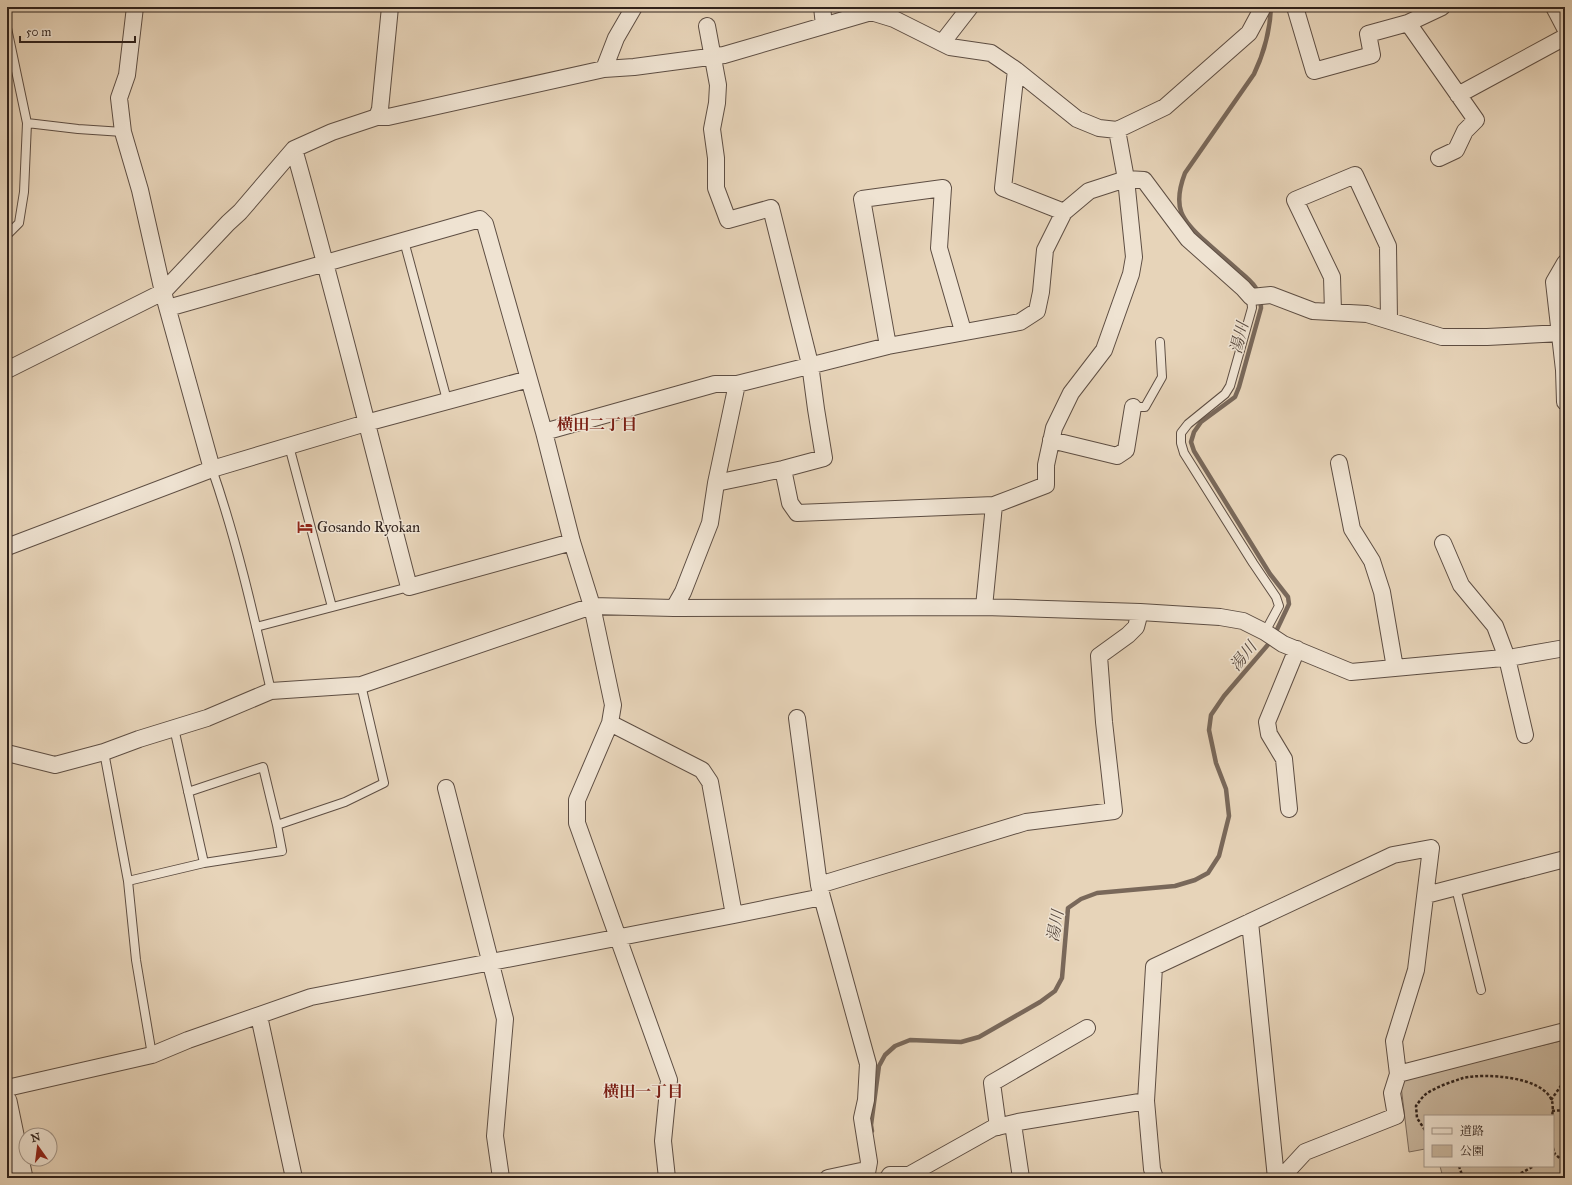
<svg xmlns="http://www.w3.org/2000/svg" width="1572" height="1185" viewBox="0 0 1572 1185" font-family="'IM FELL Great Primer','Noto Serif JP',serif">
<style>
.green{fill:#c8b69e;stroke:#7c6c5d}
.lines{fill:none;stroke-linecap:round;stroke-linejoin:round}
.stream{stroke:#79685a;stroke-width:4.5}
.service-casing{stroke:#5e4e43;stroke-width:10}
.minor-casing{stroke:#5e4e43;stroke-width:18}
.tertiary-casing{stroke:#5e4e43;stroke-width:21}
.path{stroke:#30221c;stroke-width:2.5;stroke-dasharray:3 2;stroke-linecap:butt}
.service{stroke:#efe3d2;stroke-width:8}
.minor{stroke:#efe3d2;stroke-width:16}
.tertiary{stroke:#efe3d2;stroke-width:19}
.labels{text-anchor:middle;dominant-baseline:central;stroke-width:3;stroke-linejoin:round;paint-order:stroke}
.poi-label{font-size:15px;fill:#30221c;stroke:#efe3d2;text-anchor:start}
.water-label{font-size:16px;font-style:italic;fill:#5a4b40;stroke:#efe3d2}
.neighbourhood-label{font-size:16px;font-weight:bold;fill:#7a1f14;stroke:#efe3d2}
</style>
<rect width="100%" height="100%" fill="#e7d4b9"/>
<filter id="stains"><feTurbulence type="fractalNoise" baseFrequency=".005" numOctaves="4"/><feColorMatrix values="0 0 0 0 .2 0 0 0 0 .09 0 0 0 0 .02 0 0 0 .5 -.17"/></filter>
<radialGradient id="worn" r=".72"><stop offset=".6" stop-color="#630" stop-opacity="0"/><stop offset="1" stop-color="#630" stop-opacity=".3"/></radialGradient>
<path class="green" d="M 1565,1040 L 1565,1178 L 1443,1178 L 1440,1166 L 1553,1166 L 1553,1116 L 1425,1116 L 1425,1149 L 1409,1152 L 1401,1086 L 1408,1077 Z"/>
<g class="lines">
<path class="stream" d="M 872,1131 L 871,1125 L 879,1066 L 885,1055 L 895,1046 L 910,1040 L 961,1042 L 979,1037 L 1040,1002 L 1055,991 L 1062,978 L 1068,908 L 1081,899 L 1097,893 L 1175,886 L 1195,880 L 1208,873 L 1219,856 L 1229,816 L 1226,789 L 1216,763 L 1209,730 L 1211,715 L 1224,696 L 1272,640 L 1289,604 L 1288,597 L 1270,574 L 1194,451 L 1191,442 L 1194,432 L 1201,422 L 1235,397 L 1239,387 L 1261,308 C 1261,289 1252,282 1239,271 C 1228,261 1217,252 1206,242 C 1181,220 1172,207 1185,173 L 1254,74 C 1264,53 1270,31 1271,7"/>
<defs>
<path id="service" d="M 7,28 L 27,123 L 24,192 L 19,223 L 7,235
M 27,123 L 78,129 L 123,132
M 404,241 L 447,400
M 1251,297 L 1252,308 L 1230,386 L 1225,394 L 1188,424 L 1181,433 L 1181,443 L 1184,453 L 1253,563 L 1276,597 L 1279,606 L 1265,632
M 1133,407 L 1145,407 L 1162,377 L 1160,342
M 289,446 L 332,607
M 212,469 C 237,541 254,617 271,691
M 256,627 L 409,587
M 174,728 L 204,863 L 282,851 L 277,825 L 345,802 L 384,783 L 361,685
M 104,752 L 128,881 L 136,960 L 152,1055
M 188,792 L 263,767 L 277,825
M 128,881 L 204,863
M 1456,888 L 1481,990"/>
<path id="minor" d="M 135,7 L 127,75 L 119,98 L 123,132 L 140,190 L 163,292 L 212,469
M 822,7 L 824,25
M 1295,7 L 1314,71 L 1372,55 L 1368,34 L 1408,23 L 1442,7
M 1554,7 L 1565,28
M 1408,23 L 1476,120 L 1465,131 L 1456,150 L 1439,158
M 942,43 L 970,7
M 604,69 L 616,38 L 634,7
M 1016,70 L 1003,188 L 1064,212
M 1458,95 L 1565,37
M 377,117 L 388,117 L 604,69 L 634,67 L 724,55 L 871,12 L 894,19 L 950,47 L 991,53 L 1016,70 L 1077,119 L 1099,128 L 1117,130 L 1165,107 L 1249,33 L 1263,7
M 1117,130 L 1126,179 L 1144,180 L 1188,239 L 1243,288 L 1251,297 L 1271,295 L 1313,311 L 1367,314 L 1442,337 L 1487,337 L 1561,333
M 294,149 C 335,295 371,441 409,587 L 572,542
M 1565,263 L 1554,282 L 1564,370 L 1565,402
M 168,308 L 480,219 L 485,224 L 544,432 L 572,542 L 592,606 L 613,705 L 610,723 L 577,800 L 577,823 L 669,1080 L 663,1141 L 667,1178
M 1333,311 L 1332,277 L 1295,200 L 1355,175 L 1388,246 L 1389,320
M 888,346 L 862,199 L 943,188 L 939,248 L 963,331
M 7,370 L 163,292 L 228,223 L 240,212 L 294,149 L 332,132 L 377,117 L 380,109 L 390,7
M 544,432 L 715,384 L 737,384 L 888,346 L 1020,322 L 1037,311 L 1041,292 L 1045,250 L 1064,212 L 1089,191 L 1126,179 L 1134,257 L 1131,274 L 1104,350 L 1071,393 L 1054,428 L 1046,465 L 1046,485 L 994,505 L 797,513 L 790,503 L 783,469
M 1051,440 L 1117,456 L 1126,450 L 1133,407
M 1339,463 L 1352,529 L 1372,561 L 1382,592 L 1395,668
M 716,483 L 737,384
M 1443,543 L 1461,585 L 1495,626 L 1507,658 L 1525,735
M 7,547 L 212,469 L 366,423 L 529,379
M 984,607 L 994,505
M 674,608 L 683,592 L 710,523 L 716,483 L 783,469 L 824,458 L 816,409 L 810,364 L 771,208 L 728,220 L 716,188 L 716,158 L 712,129 L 717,103 L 718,85 L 707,26
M 797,718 L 819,885
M 610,723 L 702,770 L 710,782 L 734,915
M 7,753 L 55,765 L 104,752 L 139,739 L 207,718 L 271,691 L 361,685 L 592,606 L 674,608 L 984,607 L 1140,612 L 1220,617 L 1243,621 L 1265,632 L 1283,644 L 1351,672 L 1514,657 L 1565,648
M 446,788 L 505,1019 L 495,1136 L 501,1178
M 1289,809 L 1284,759 L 1269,734 L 1267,722 L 1297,649
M 1426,895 L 1565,859
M 822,897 L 819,885 L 1026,822 L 1114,811 L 1104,722 L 1099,656 L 1128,635 L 1136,627 L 1140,612
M 1250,922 L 1276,1178
M 259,1016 L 294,1178
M 1398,1074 L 1565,1031
M 7,1088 L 152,1055 L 188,1040 L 311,997 L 734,915 L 822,897 L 868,1064 L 866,1100 L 862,1118 L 869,1162 L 867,1173 L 861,1171 L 828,1178
M 1013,1124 L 1021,1178
M 998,1127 L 992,1083 L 1087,1028
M 888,1178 L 890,1175 L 909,1175 L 993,1128 L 1018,1122 L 1146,1101
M 1155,1178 L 1152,1169 L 1146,1101 L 1154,967 L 1393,855 L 1431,848 L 1416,970 L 1394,1041 L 1398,1074 L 1392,1093 L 1396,1116 L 1305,1152 L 1281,1178"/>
<path id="tertiary" d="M 7,1101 L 23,1178"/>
</defs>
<use href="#service" class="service-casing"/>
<use href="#minor" class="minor-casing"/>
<use href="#tertiary" class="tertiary-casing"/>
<path class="path" d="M 1551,1100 L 1565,1080
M 1552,1111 L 1565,1110
M 1425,1130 L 1417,1118 L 1416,1106 C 1419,1102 1422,1097 1426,1094 C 1436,1087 1451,1082 1463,1078 C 1484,1073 1543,1076 1552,1101 C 1553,1105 1553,1112 1552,1116
M 1553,1148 L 1555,1154
M 1553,1155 L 1555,1154 L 1565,1163
M 1459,1166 L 1463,1178
M 1512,1178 L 1534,1166"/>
<use href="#service" class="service"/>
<use href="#minor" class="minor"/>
<use href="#tertiary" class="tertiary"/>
</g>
<defs>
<symbol id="hotel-bare" viewBox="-9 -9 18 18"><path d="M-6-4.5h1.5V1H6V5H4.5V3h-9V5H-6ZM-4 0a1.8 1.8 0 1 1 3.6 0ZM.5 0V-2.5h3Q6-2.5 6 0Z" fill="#8f2418" stroke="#efe3d2" stroke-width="2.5" paint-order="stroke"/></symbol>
</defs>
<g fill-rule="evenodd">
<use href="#hotel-bare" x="294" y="516" width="22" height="22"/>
</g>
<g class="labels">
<g class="poi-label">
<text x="317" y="527">Gosando Ryokan</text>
</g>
<g class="water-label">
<text transform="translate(1239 338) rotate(-76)">湯川</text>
<text transform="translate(1243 656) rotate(-51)">湯川</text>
<text transform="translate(1055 926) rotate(-80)">湯川</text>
</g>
<g class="neighbourhood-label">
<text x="597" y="424">横田二丁目</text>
<text x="643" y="1091">横田一丁目</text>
</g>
</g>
<rect width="1572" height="1185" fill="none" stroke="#e7d4b9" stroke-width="24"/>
<rect x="8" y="8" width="1556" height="1169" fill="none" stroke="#30221c" stroke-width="2"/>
<rect x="12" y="12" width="1548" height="1161" fill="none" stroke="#30221c"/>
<rect x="1424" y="1115" width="130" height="52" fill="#efe3d2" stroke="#a39689"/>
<rect x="1432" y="1128" width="20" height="6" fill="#efe3d2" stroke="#a39689"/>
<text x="1460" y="1135" font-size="12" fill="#30221c">道路</text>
<rect x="1432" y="1145" width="20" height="12" fill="#c8b69e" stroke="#a39689"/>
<text x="1460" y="1155" font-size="12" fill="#30221c">公園</text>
<g transform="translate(38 1147) rotate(346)"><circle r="19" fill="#efe3d2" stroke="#a39689"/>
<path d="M0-3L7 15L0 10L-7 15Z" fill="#8f2418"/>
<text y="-6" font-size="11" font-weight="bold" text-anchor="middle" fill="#30221c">N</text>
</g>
<path d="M20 36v6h115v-6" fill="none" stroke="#30221c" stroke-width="2"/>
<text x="26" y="36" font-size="12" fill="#30221c" stroke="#efe3d2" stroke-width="3" paint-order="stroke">50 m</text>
<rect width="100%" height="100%" filter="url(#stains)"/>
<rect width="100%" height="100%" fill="url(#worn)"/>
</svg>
